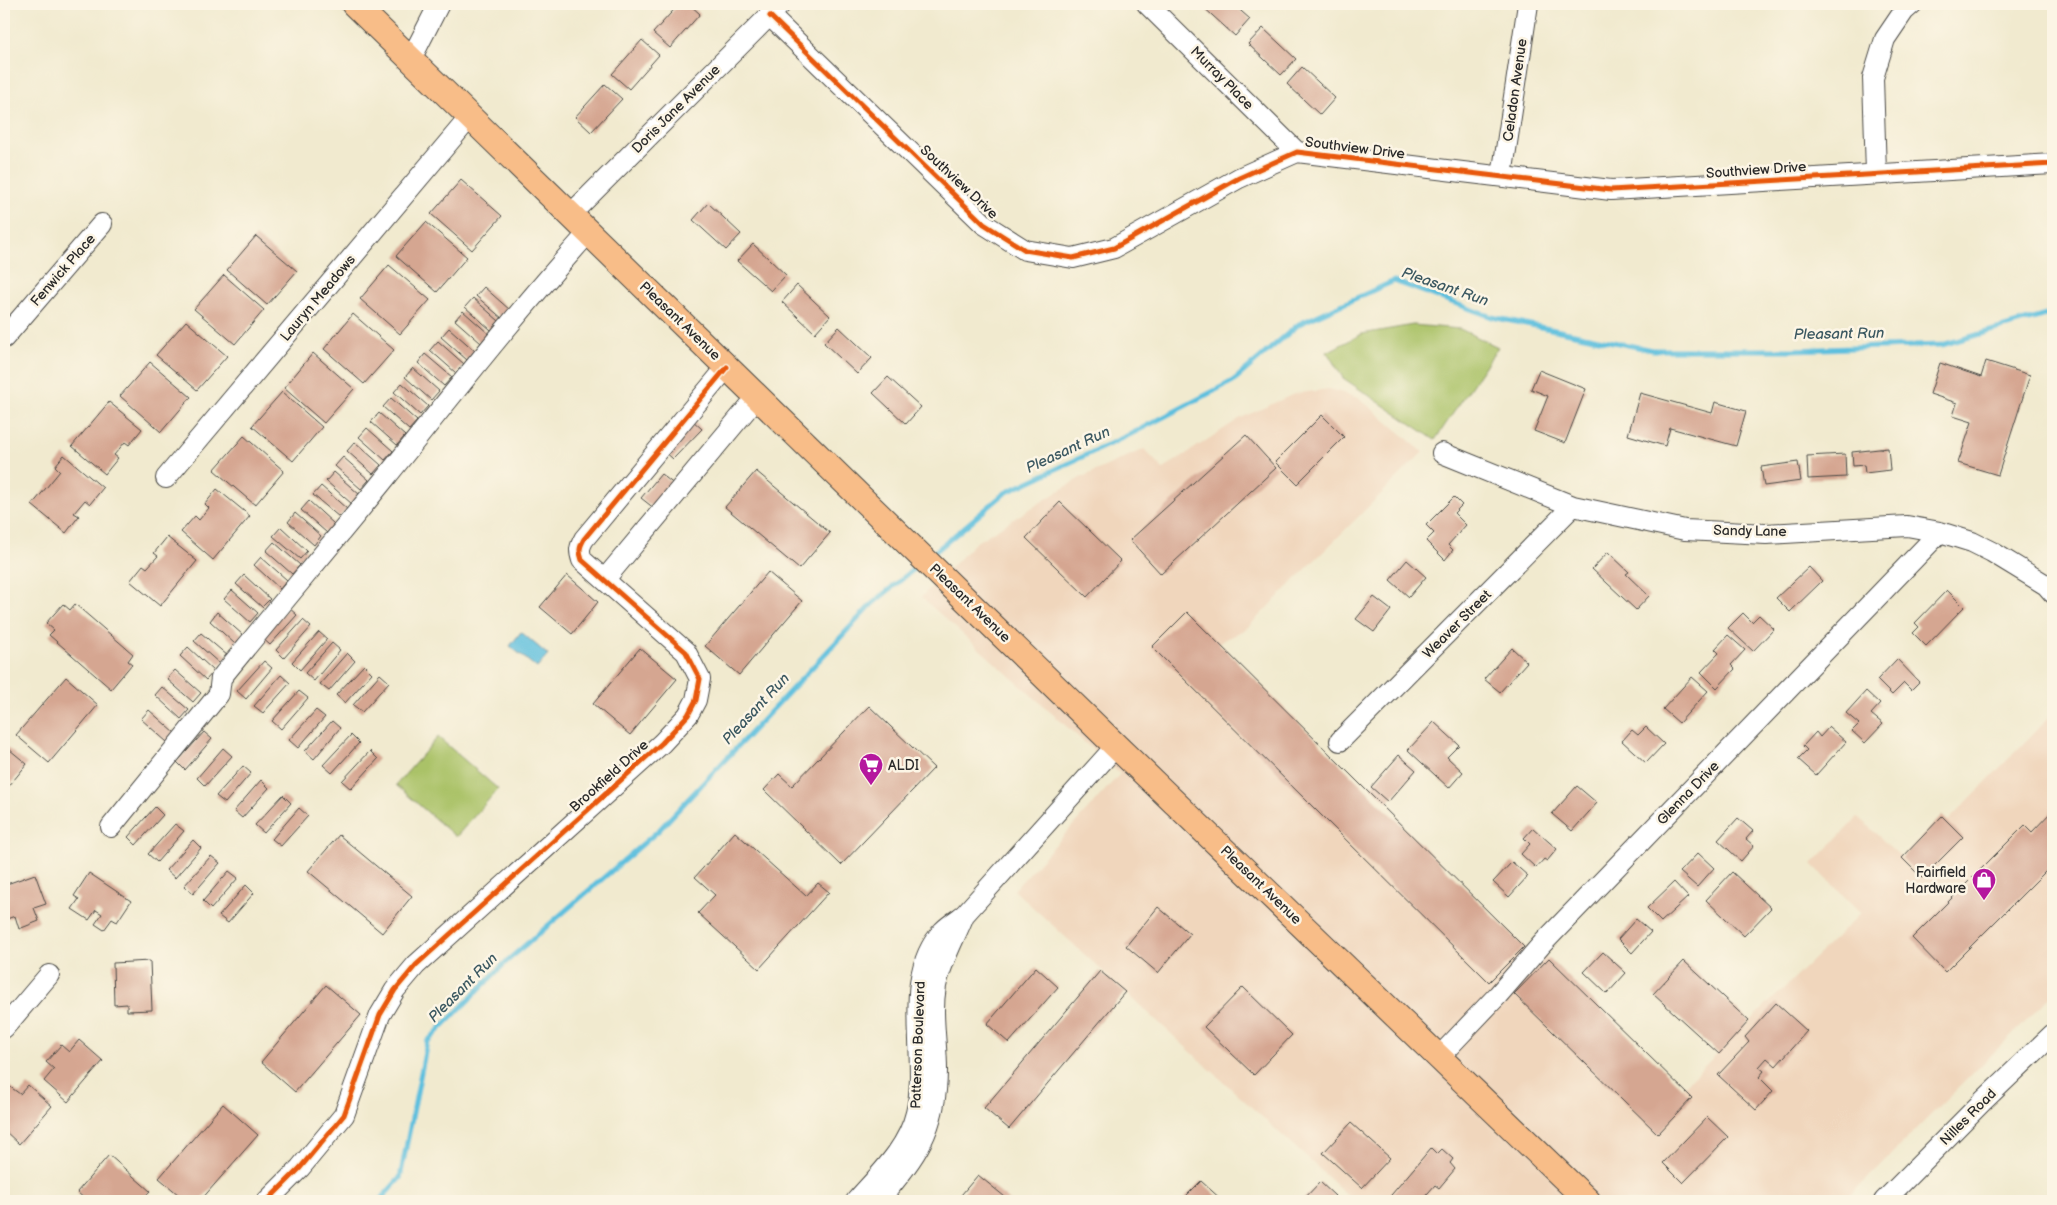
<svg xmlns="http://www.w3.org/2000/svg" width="2057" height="1205" viewBox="0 0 2057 1205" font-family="'Balsamiq Sans',sans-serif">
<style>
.built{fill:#f0d6bc}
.green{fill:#aac267;stroke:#6a7649}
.water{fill:#5fc0de;stroke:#457684}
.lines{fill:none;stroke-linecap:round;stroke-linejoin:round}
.stream{stroke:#5fc0de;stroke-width:5}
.building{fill:#d5a691}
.minor-casing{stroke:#494844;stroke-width:22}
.major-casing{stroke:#494844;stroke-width:27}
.minor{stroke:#fff;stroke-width:20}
.major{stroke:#f8bd88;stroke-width:25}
.cycleway-casing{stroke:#fcf5e5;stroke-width:8}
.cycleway{stroke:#e8590c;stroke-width:5}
.labels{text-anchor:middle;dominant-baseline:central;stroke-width:5;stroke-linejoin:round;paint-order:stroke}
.street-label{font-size:14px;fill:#2b2b2b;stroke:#fcf5e5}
.poi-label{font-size:14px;fill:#2b2b2b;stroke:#fcf5e5;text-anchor:start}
.water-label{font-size:15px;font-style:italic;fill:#3b5861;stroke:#fcf5e5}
</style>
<rect width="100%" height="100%" fill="#fcf5e5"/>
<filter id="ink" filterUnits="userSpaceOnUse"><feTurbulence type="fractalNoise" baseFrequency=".02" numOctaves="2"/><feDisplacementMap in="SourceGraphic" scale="10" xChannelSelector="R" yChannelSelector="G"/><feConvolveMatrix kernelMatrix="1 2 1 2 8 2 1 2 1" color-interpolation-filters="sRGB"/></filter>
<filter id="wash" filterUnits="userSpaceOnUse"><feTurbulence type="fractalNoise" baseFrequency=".0096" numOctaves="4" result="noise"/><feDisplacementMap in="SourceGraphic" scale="20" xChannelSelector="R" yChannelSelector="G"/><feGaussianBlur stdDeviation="1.12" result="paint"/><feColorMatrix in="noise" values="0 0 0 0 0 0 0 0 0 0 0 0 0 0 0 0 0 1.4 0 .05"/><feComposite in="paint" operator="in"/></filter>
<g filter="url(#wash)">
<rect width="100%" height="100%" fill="#f1eacf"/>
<path class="built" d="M 1329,389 L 1359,398 L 1423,452 L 1247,628 L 1219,643 L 1524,947 L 1549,958 L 1682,1088 L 1861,913 L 1812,864 L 1858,817 L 1902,858 L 1942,816 L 1948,821 L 2053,713 L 2053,994 L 1847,1198 L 1851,1201 L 1354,1201 L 1014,890 L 1120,774 L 921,597 L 975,543 L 1080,478 L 1144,449 L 1163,469 L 1239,419 L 1294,394 Z"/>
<path class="green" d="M 1413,325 L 1460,329 L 1498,347 L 1435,440 L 1343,378 L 1327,352 L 1362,334 Z
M 438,737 L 498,789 L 456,837 L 396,785 Z"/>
<path class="water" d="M 521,632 L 548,655 L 537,668 L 510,646 Z"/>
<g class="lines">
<path class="stream" d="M 930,556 L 1005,493 L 1131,434 L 1233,381 L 1299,324 L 1394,281 L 1492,317 L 1652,350 L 1792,350 L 1942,345 L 2053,313
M 379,1201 L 400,1178 L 427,1042 L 507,961 L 659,830 L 872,604 L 920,564"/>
</g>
<g id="blocks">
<path class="building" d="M 679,4 L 689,4 L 700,14 L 670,48 L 653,33 Z
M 1203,4 L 1233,4 L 1250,19 L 1235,36 L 1201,5 Z
M 1263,28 L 1296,59 L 1281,75 L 1248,44 Z
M 642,40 L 659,55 L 629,89 L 612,74 Z
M 1302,67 L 1335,98 L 1320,115 L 1287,84 Z
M 605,84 L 622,99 L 591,132 L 575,117 Z
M 461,180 L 502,216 L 472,250 L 431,214 Z
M 708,203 L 741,234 L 726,250 L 693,220 Z
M 426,222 L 467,257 L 437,292 L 396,256 Z
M 256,236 L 297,271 L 267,305 L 227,270 Z
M 753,244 L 786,275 L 771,291 L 737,261 Z
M 389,265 L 430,300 L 400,334 L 360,299 Z
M 224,275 L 264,310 L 235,344 L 194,309 Z
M 797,285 L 830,316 L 815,333 L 782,302 Z
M 484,287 L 510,310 L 503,319 L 476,296 Z
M 473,298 L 499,321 L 491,330 L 465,307 Z
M 463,311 L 489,334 L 481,343 L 455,320 Z
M 353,314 L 394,350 L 364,384 L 324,349 Z
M 186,321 L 227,356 L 197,390 L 156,355 Z
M 839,327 L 872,358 L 857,374 L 824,343 Z
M 449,328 L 475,351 L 467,360 L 441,337 Z
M 438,341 L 464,364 L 456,373 L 430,350 Z
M 313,353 L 354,389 L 324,423 L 284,388 Z
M 425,354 L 452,377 L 444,386 L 418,363 Z
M 1986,361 L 2030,375 L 1998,475 L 1958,463 L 1972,422 L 1953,416 L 1957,403 L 1930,394 L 1940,363 L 1981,377 Z
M 150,362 L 191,397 L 161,432 L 120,396 Z
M 413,368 L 439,391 L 431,400 L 405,377 Z
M 1539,370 L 1586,389 L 1565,443 L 1534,431 L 1548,396 L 1531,389 Z
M 888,377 L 921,407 L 906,424 L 873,393 Z
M 402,383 L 428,406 L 420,415 L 394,392 Z
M 282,392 L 322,427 L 293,461 L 252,426 Z
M 1640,393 L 1712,413 L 1715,402 L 1746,411 L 1736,446 L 1670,428 L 1665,446 L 1628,435 Z
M 391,398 L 417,421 L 409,430 L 383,407 Z
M 109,402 L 142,429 L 129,445 L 125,442 L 114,455 L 118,458 L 105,474 L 72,446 Z
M 379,413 L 405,436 L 397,445 L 371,422 Z
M 1322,415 L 1344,437 L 1297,484 L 1275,462 Z
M 691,419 L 702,429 L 673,459 L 662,449 Z
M 367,428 L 393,451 L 385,460 L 359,437 Z
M 1246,435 L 1276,468 L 1161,574 L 1130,540 Z
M 244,436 L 284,471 L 255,505 L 214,470 Z
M 355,442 L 381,465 L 373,474 L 347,451 Z
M 1888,448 L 1890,470 L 1865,473 L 1864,465 L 1853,466 L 1852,452 Z
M 1845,454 L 1846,477 L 1808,479 L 1807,456 Z
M 64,455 L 103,488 L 90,504 L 85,500 L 74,513 L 79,516 L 66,533 L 32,505 L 60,471 L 55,466 Z
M 343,457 L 369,480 L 361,489 L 335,466 Z
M 1798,462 L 1801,481 L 1764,486 L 1761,467 Z
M 756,471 L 830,533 L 799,569 L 725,507 Z
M 334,472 L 360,495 L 352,504 L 326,481 Z
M 661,474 L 675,485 L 655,509 L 641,498 Z
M 321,486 L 347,509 L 339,517 L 313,495 Z
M 217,489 L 250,516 L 213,560 L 181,532 L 195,516 L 199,520 L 209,508 L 205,504 Z
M 1454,497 L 1462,505 L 1454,513 L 1466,525 L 1448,545 L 1453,550 L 1445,560 L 1426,541 L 1434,533 L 1426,525 Z
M 309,501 L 334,524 L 327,533 L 301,510 Z
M 1060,502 L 1121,561 L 1087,597 L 1026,538 Z
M 295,513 L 321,536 L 314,545 L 288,522 Z
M 281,527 L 307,551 L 300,559 L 273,536 Z
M 167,537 L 197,561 L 160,606 L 130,581 L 143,565 L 147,568 L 158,556 L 154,553 Z
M 274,542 L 300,565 L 292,574 L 266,551 Z
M 1608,552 L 1629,572 L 1626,574 L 1649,596 L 1636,610 L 1592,569 Z
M 261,557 L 287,580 L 280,589 L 254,565 Z
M 1407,560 L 1426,577 L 1409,597 L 1390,580 Z
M 1809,567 L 1822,581 L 1790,612 L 1776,598 Z
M 768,572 L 802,601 L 739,675 L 705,646 Z
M 244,575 L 270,599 L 262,607 L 236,584 Z
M 567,575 L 598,602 L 572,634 L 540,607 Z
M 232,590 L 258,613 L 250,622 L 224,599 Z
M 1947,590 L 1964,607 L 1926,646 L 1913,633 L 1919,627 L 1915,623 Z
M 1374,597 L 1391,610 L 1374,632 L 1356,619 Z
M 63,604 L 70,610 L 75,604 L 133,654 L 128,661 L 132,664 L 111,689 L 49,635 L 54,630 L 46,623 Z
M 288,607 L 297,615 L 270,645 L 261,637 Z
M 217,612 L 243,635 L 235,644 L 210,621 Z
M 1187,612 L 1524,947 L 1489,982 L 1152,647 Z
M 1743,613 L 1752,622 L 1759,615 L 1774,629 L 1753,651 L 1728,628 Z
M 303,620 L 311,627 L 284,658 L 276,650 Z
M 319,632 L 327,639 L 300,670 L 292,662 Z
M 201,633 L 228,656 L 220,664 L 194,641 Z
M 1728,635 L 1745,650 L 1731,665 L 1735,669 L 1717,688 L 1701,672 L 1719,653 L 1715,649 Z
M 332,643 L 340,650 L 314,681 L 305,673 Z
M 188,647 L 214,671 L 206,680 L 180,656 Z
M 640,648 L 677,679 L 630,735 L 593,704 Z
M 1512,648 L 1527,662 L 1500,692 L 1484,679 Z
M 347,653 L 355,661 L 329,691 L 320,684 Z
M 1897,659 L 1919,682 L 1911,690 L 1904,683 L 1892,695 L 1877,680 Z
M 264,661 L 272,668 L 246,699 L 237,691 Z
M 364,665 L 372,673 L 345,703 L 336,695 Z
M 175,670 L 201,693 L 193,702 L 167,679 Z
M 380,674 L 389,682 L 362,712 L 353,705 Z
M 281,675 L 290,683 L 263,713 L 254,706 Z
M 66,677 L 98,705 L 49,763 L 16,735 Z
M 1692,677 L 1708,691 L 1679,723 L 1663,709 Z
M 162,687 L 189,710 L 181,719 L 155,695 Z
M 299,691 L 308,698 L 281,729 L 272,721 Z
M 1866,691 L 1880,704 L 1871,714 L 1883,724 L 1865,743 L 1852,731 L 1859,724 L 1846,713 Z
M 869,706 L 934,768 L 841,865 L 764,790 L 779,774 L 792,786 Z
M 149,710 L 175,733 L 167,742 L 141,719 Z
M 316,710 L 325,717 L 298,748 L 289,740 Z
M 332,721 L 340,728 L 314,759 L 305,751 Z
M 1434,722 L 1459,745 L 1447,757 L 1463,772 L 1449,788 L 1408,750 Z
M 1646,727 L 1664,744 L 1646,763 L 1622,741 L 1632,730 L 1638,735 Z
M 1829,727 L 1846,742 L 1816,775 L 1798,759 L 1807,750 L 1803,746 L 1816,732 L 1820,737 Z
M 204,732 L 212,739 L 185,770 L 177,762 Z
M 351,735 L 359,743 L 332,773 L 323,765 Z
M 4,745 L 27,764 L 4,792 Z
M 223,748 L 232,756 L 205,786 L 197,778 Z
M 370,751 L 378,759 L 351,789 L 342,781 Z
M 1399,755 L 1416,770 L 1388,802 L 1371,787 Z
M 243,766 L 251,773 L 225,803 L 216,796 Z
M 261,780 L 269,788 L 242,818 L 234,811 Z
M 1577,786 L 1597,803 L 1572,831 L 1552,814 Z
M 283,795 L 291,803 L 264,833 L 255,825 Z
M 155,807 L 163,815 L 136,845 L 128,837 Z
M 299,808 L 308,816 L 281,846 L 272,839 Z
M 2053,810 L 2053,864 L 1945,972 L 1912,938 L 2025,825 L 2032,832 Z
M 1942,816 L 1963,837 L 1922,878 L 1902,858 Z
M 1738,818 L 1753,831 L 1746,839 L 1754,846 L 1741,861 L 1718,840 Z
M 175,824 L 184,831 L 157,862 L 148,854 Z
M 1533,828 L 1557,849 L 1547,861 L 1544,859 L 1536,868 L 1521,854 L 1530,844 L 1524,838 Z
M 735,832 L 806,896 L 818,883 L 829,892 L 759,969 L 698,913 L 715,895 L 695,877 Z
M 339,835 L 412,896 L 382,933 L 308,871 Z
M 193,840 L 201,848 L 175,878 L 166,870 Z
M 1698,853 L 1714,868 L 1697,887 L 1680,872 Z
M 211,856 L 220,863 L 193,894 L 184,886 Z
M 1512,862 L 1528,876 L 1509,897 L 1493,882 Z
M 229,871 L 238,878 L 211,909 L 203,901 Z
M 1732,872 L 1771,908 L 1744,936 L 1706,900 Z
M 89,873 L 131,901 L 117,922 L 112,919 L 104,930 L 95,924 L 102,914 L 96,910 L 89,920 L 72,909 L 79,899 L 74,896 Z
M 35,874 L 46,904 L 34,908 L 39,921 L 19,929 L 15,916 L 4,920 L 4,885 Z
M 1674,882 L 1688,897 L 1661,922 L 1647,908 Z
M 246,885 L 254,893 L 228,923 L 219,916 Z
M 1158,907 L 1190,934 L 1158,973 L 1126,946 Z
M 1636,919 L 1651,932 L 1632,953 L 1618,939 Z
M 1603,952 L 1626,973 L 1607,994 L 1584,972 Z
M 1549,958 L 1692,1098 L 1658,1134 L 1514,994 Z
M 150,961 L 152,1010 L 127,1011 L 127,1004 L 114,1005 L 113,963 Z
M 1684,961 L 1749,1021 L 1719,1054 L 1653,994 Z
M 1036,967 L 1058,987 L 1009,1043 L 987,1024 Z
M 1100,971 L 1125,992 L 1009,1129 L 984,1108 Z
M 326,985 L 361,1015 L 295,1092 L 261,1062 Z
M 1243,987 L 1292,1035 L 1254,1075 L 1204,1027 Z
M 1776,1003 L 1807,1031 L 1776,1066 L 1767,1058 L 1759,1067 L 1764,1071 L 1759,1077 L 1773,1091 L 1756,1110 L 1718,1075 L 1749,1042 L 1745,1037 Z
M 79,1040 L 103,1061 L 68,1102 L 44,1081 L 54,1069 L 46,1062 L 61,1045 L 69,1052 Z
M 28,1085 L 52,1106 L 19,1144 L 4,1130 L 4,1092 L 9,1086 L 20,1094 Z
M 223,1104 L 258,1135 L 200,1201 L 186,1201 L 159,1178 Z
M 1707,1117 L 1728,1137 L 1683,1183 L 1663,1163 Z
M 1351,1123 L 1390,1158 L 1362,1188 L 1323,1153 Z
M 1431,1148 L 1437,1154 L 1442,1149 L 1453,1159 L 1450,1163 L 1455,1169 L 1439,1188 L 1435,1185 L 1421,1201 L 1386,1201 Z
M 109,1155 L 150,1191 L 141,1201 L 87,1201 L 77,1192 Z
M 978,1175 L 1010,1201 L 956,1201 Z
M 1201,1181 L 1223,1201 L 1190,1201 L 1185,1197 Z
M 1320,1182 L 1335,1196 L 1330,1201 L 1302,1201 Z"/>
</g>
</g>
<g filter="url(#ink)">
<use href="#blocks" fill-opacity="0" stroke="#494844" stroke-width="1"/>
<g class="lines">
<defs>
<path id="minor" d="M 1147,4 L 1297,152
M 770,16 L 984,224 L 1025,250 L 1073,258 L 1114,248 L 1239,178 L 1297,152 L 1611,190 L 2053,164
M 411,59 L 439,4
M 1876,173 L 1873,78 L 1885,39 L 1904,11 L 1912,4
M 1502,176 L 1528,4
M 571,214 L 781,4
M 4,338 L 102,224
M 1442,453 L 1573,506 L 1685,530 L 1766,534 L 1907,526 L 1940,532 L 1972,542 L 1992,552 L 2046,585 L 2053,593
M 166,478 L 470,117
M 605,579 L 757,397
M 1340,741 L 1573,506
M 111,827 L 219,694 L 221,678 C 276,610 332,544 387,476 C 453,394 518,311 589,232
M 4,1028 L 49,975
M 1439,1057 L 1498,995 L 1543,943 L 1940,532
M 267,1201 L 300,1168 L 344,1115 L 380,1015 L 395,990 L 416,965 L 662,743 L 688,715 L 696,700 L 700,679 L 686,652 L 582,560 C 579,551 579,548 584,539 L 727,367
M 856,1201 C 879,1175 908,1148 916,1113 C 930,1057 899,977 943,931 C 949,925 957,920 964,915 L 1116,746
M 878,1201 C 915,1159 937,1129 937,1070 C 937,1041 931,1014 936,986 C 941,962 955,938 964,915
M 1884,1201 L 1983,1101 L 2053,1034"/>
<path id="major" d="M 354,4 L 1116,746 L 1588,1201"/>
</defs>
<use href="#minor" class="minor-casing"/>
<use href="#major" class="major-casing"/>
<use href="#minor" class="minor"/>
<use href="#major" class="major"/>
<defs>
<path id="cycleway" d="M 770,16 L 984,224 L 1025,250 L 1073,258 L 1114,248 L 1239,178 L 1297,152 L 1611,190 L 2053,164
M 267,1201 L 300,1168 L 344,1115 L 380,1015 L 395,990 L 416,965 L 662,743 L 688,715 L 696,700 L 700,679 L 686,652 L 582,560 C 579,551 579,548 584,539 L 727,367"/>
</defs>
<use href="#cycleway" class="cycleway-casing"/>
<use href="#cycleway" class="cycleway"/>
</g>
</g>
<defs>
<symbol id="supermarket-pin" viewBox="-11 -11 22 30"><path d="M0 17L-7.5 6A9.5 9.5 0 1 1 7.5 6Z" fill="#b5179e" stroke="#fcf5e5"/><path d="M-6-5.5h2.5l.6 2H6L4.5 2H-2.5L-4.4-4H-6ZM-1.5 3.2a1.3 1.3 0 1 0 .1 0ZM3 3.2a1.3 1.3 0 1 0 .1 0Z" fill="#fff"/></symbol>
<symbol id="shop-pin" viewBox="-11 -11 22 30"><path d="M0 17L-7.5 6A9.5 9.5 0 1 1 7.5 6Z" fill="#b5179e" stroke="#fcf5e5"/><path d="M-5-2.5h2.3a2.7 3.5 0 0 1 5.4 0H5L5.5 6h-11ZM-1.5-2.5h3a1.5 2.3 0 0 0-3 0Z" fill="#fff"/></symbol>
</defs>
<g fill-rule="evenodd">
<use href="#supermarket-pin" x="857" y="751" width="28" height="38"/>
<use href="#shop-pin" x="1970" y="866" width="28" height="38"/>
</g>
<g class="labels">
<g class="street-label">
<text transform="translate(1222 78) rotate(45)">Murray Place</text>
<text transform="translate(1515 90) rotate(-82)">Celadon Avenue</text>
<text transform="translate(676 109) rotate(-45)">Doris Jane Avenue</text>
<text transform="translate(1355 148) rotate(7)">Southview Drive</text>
<text transform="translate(1756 170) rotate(-4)">Southview Drive</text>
<text transform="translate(959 182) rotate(43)">Southview Drive</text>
<text transform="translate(63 270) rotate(-49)">Fenwick Place</text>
<text transform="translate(318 298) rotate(-50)">Lauryn Meadows</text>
<text transform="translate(680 321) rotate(44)">Pleasant Avenue</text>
<text transform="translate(1750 531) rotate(1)">Sandy Lane</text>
<text transform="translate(970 603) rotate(44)">Pleasant Avenue</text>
<text transform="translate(1457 624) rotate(-45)">Weaver Street</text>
<text transform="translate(609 776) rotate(-42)">Brookfield Drive</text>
<text transform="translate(1688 793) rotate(-46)">Glenna Drive</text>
<text transform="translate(1261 885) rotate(44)">Pleasant Avenue</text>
<text transform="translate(918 1045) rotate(-88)">Patterson Boulevard</text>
<text transform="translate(1968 1117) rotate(-45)">Nilles Road</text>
</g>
<g class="poi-label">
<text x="888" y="765">ALDI</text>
<text x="1966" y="872" text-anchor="end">Fairfield<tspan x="1966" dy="16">Hardware</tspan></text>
</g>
<g class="water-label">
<text transform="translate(1445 287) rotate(19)">Pleasant Run</text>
<text transform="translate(1839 334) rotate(-1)">Pleasant Run</text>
<text transform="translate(1068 450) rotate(-25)">Pleasant Run</text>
<text transform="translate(756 709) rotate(-47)">Pleasant Run</text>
<text transform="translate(463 988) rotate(-45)">Pleasant Run</text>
</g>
</g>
<rect width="2057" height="1205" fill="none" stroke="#fcf5e5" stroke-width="20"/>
</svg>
